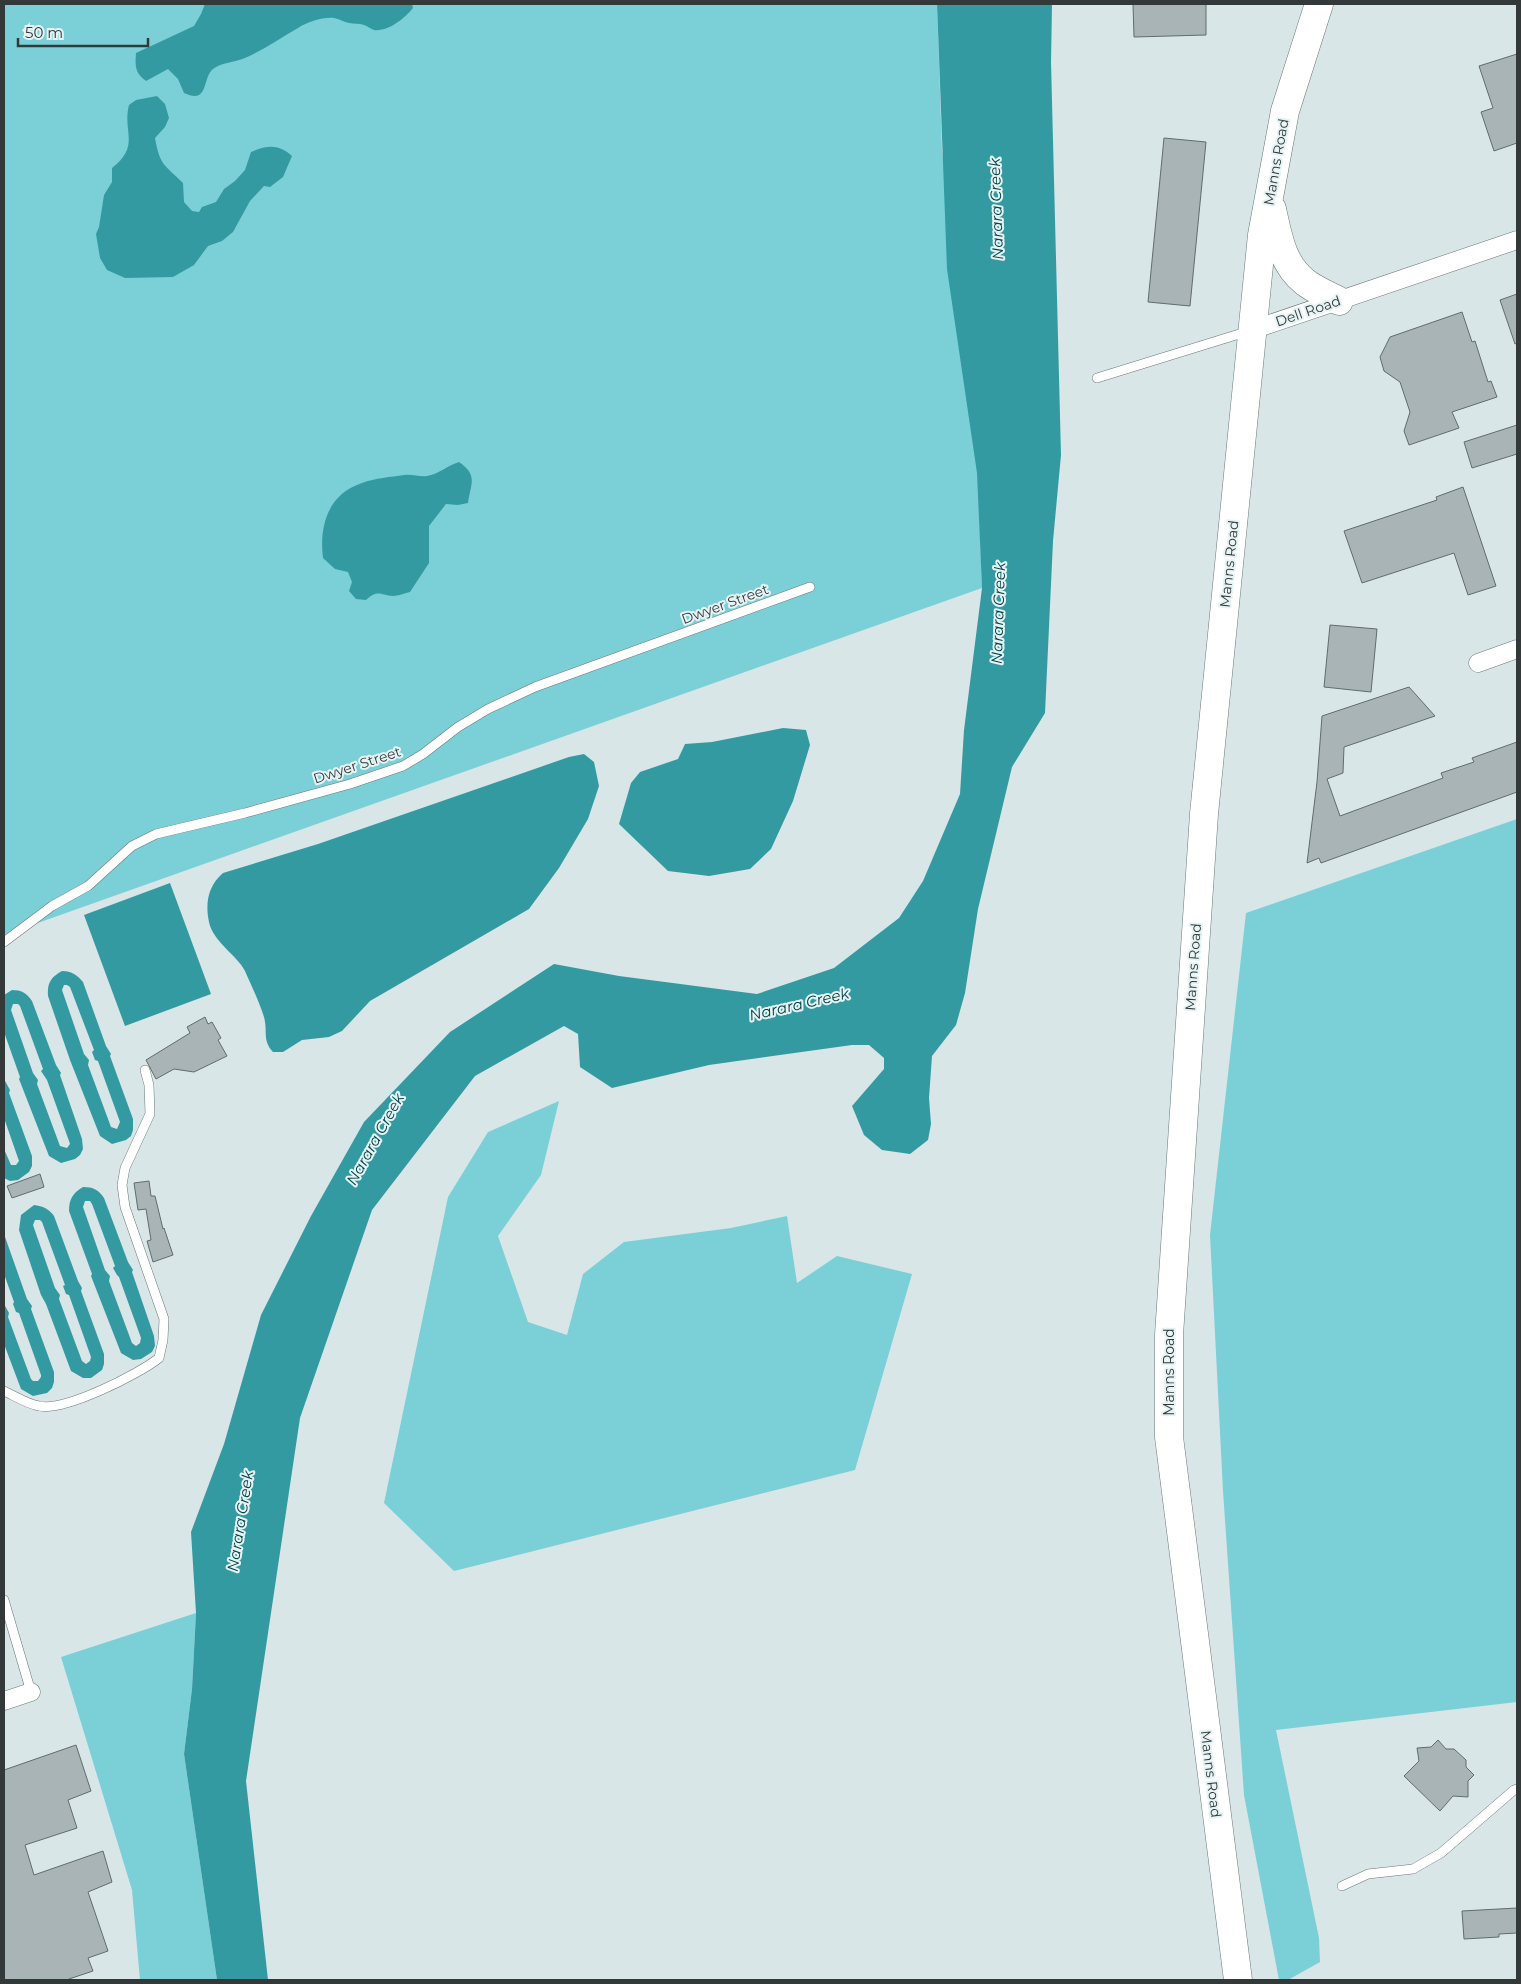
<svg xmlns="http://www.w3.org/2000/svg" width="1521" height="1984" viewBox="0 0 1521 1984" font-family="Montserrat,sans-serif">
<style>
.green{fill:#7bd0d7}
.water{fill:#349aa2;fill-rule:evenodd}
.building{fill:#a8b4b5;stroke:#616c6d}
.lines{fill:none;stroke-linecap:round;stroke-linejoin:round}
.service-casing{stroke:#6c7878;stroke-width:10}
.minor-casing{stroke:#6c7878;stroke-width:19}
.primary-casing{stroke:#6c7878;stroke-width:29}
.service{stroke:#fff;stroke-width:9}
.minor{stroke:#fff;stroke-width:18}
.primary{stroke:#fff;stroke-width:28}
.labels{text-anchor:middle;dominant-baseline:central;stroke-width:4;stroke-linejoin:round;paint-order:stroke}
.street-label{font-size:14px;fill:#333838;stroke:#e5f3f4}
.water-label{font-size:15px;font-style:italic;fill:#024246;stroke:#e5f3f4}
</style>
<rect width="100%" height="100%" fill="#d8e6e7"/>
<path class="green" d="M 4,4 L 937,4 L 942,150 L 978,476 L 982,588 L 4,935 Z
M 1517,819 L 1517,1702 L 1276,1730 L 1319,1938 L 1320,1962 L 1288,1980 L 1279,1980 L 1244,1795 L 1223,1491 L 1210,1235 L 1246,913 Z
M 559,1101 L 541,1175 L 498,1236 L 528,1322 L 567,1335 L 583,1274 L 624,1242 L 731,1228 L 787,1216 L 797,1283 L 837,1256 L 912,1274 L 855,1470 L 454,1571 L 384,1503 L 448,1197 L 488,1132 Z
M 196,1613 L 192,1689 L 184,1754 L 217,1980 L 140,1980 L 132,1890 L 61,1657 Z"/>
<path class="water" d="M 205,4 L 412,4 L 413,8 C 405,18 388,32 374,30 C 371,29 367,26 364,25 C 359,23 354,24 349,23 C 344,22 339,19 334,18 C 322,17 308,22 298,28 C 280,38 264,50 245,58 C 234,63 222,62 213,69 C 202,78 209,105 184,93 L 178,79 L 168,69 L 146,81 C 135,73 135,66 136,53 L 194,26 L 201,14 Z
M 937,4 L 1052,4 L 1051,62 L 1061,455 L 1053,541 L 1045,713 L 1012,767 L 978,909 L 965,993 L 956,1025 L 932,1056 L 929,1098 L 931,1124 L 928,1140 L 910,1154 L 882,1150 L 864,1135 L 852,1106 L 884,1069 L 884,1058 L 869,1045 L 852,1045 L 709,1065 L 612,1088 L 580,1067 L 578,1034 L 564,1026 L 475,1076 L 372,1210 L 300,1418 L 246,1781 L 268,1980 L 217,1980 L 184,1754 L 192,1689 L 196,1613 L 191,1532 L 224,1444 L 261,1315 L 311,1216 L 364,1122 L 450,1032 L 554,964 L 619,976 L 757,994 L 834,968 L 899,918 L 923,881 L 960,794 L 964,730 L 982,588 L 977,473 L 947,269 Z
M 157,96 L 165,104 L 169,118 L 165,127 L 155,138 C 160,166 164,164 183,183 L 184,202 L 192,211 L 199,212 L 202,207 L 216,202 L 224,189 L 235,181 L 245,170 L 251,152 C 267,145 279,144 292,156 L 283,177 L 270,187 L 264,186 L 250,201 L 233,232 L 222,241 L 208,246 L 194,265 L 173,277 L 125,278 L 107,270 L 100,258 L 96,234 L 99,227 L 104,195 L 112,182 L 112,168 C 141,145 122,132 129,105 L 136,100 Z
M 459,462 C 478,475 471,483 468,503 L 458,505 L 446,504 L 429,526 L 429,563 L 410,592 C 405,593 398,596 393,596 C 380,595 378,589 366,600 L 356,599 L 349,591 L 352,582 L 348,572 L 335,569 L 323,558 C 319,526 328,494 362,483 C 375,478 391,477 404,475 C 412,474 420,477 427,476 C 439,474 448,465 459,462 Z
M 783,728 L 806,730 L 810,745 L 793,801 L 771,849 L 750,869 L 709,876 L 668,871 L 619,824 L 631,783 L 640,772 L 678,759 L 685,744 L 712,742 Z
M 584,754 L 594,762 L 599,786 L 588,819 L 559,868 L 529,909 L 370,1001 L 342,1031 L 329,1037 L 302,1040 L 283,1052 L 273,1052 C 262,1040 268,1032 264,1017 C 259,1001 251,985 245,971 C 237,955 213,942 209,922 C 205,903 208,886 223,873 L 318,844 L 569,757 Z
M 170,883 L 211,994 L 125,1026 L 84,915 Z
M 62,971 C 72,971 77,975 83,982 L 106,1046 L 111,1054 L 110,1056 L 133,1119 L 133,1130 L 131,1136 L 126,1140 L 112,1144 L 100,1136 L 70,1060 L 48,996 C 47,983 51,977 62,971 ZM 64,985 L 67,985 L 70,987 L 94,1050 L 92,1052 L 95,1060 L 98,1061 L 120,1122 L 117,1129 L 111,1127 L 88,1065 L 89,1060 L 84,1054 L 62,990 Z
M 12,990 C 21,990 27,993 32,1001 L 56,1065 L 61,1073 L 60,1075 L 82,1139 L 83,1149 L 80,1155 L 75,1159 L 61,1163 L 49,1156 L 19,1079 L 20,1077 L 4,1032 L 4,995 ZM 13,1004 L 18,1004 L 20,1006 L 43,1069 L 41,1071 L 47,1080 L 69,1141 L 70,1144 L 67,1148 L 60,1146 L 37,1084 L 38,1080 L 33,1073 L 11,1010 Z
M 4,1079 L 10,1090 L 9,1093 L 32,1156 L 32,1166 L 29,1172 L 18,1180 L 10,1181 L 4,1178 L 4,1149 L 11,1165 L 16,1165 L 19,1161 L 4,1118 Z
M 83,1187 C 93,1187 99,1190 104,1198 L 128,1262 L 133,1270 L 132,1272 L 154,1336 L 155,1346 L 152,1352 L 141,1359 L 133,1360 L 121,1353 L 91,1276 L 92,1274 L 69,1211 C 69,1199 73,1193 83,1187 ZM 85,1201 L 90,1201 L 92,1204 L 115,1266 L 113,1268 L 117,1275 L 119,1277 L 141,1338 L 140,1343 L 136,1346 L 132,1343 L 109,1281 L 110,1276 L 105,1270 L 83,1207 Z
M 34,1205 C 43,1206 49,1209 54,1216 L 78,1281 L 82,1288 L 81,1291 L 104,1354 L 104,1364 L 102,1370 L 91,1378 L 83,1378 L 71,1371 L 46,1304 L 41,1295 L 19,1230 L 21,1215 ZM 35,1220 L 40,1220 L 42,1222 L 65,1285 L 63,1286 L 66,1294 L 69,1295 L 91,1357 L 90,1361 L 86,1364 L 82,1361 L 59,1299 L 60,1295 L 55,1288 L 33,1225 Z
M 4,1234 L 27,1299 L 32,1306 L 31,1309 L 54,1372 L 54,1382 L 52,1388 L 47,1393 L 33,1396 L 21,1389 L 4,1344 L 4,1304 L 9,1313 L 8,1317 L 31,1379 L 33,1381 L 38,1381 L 41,1377 L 41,1375 L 19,1313 L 16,1312 L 13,1304 L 14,1302 L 4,1274 Z"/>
<path class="building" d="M 1133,4 L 1206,4 L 1206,35 L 1134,37 Z
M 1517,54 L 1517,143 L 1494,151 L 1481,112 L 1493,108 L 1479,66 Z
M 1164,138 L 1206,142 L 1190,306 L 1148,302 Z
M 1517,294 L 1517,343 L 1515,344 L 1500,300 Z
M 1462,312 L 1472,342 L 1475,341 L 1488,382 L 1491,381 L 1497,397 L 1452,412 L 1459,428 L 1409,445 L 1404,431 L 1410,412 L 1400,382 L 1384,371 L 1380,357 L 1390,337 Z
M 1517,425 L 1517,454 L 1472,468 L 1464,442 Z
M 1463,487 L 1496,586 L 1468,595 L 1454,553 L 1362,583 L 1344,531 L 1437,500 L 1436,497 Z
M 1330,625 L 1377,629 L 1371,692 L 1324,687 Z
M 1409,687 L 1435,716 L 1344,747 L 1343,773 L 1327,779 L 1340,816 L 1443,778 L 1441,773 L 1474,762 L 1472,758 L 1517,742 L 1517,792 L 1321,863 L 1319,858 L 1307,863 L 1317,782 L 1322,716 Z
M 205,1017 L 208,1024 L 212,1022 L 221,1038 L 218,1040 L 227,1056 L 194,1072 L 174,1069 L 156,1079 L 146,1060 L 190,1033 L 187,1027 Z
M 40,1174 L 44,1187 L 12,1198 L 7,1186 Z
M 149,1181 L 151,1196 L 155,1196 L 163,1229 L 164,1228 L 173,1255 L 153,1262 L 147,1241 L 151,1240 L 146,1209 L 138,1210 L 134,1183 Z
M 1438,1740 L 1446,1749 L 1454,1749 L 1466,1760 L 1466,1767 L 1474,1775 L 1468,1781 L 1468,1797 L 1453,1796 L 1440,1811 L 1404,1776 L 1419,1761 L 1417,1748 L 1431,1747 Z
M 76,1745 L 91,1791 L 68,1800 L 77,1828 L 25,1845 L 34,1875 L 103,1851 L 112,1882 L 88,1892 L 108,1951 L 88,1958 L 93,1971 L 66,1980 L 4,1980 L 4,1770 Z
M 1517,1908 L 1517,1933 L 1499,1934 L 1499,1937 L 1464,1939 L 1462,1911 Z"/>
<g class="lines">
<defs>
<path id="service" d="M 1097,378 L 1249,331
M 4,942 L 52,906 L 88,886 L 132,846 L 156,834 L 245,813 L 350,784 L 403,766 L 423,754 L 458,727 L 488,709 L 535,687 L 810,587
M 4,1391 C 15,1396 27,1404 39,1406 C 64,1412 139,1374 159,1358 L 163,1340 L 164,1319 L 125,1207 L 122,1185 L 125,1168 L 150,1114 L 149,1085 L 145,1070
M 4,1600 L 31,1692
M 1342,1886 L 1368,1874 L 1413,1869 L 1441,1853 L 1514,1790 L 1517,1789"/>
<path id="minor" d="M 1252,330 L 1517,240
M 1478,663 L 1517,649
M 4,1701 L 31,1692"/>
<path id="primary" d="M 1272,209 C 1278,236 1282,264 1305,282 C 1315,290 1328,295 1339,301
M 1238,1980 L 1169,1437 L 1169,1335 L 1204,814 L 1262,235 L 1285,111 L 1319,4"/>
</defs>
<use href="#service" class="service-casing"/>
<use href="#minor" class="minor-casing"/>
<use href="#primary" class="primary-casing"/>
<use href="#service" class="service"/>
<use href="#minor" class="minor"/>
<use href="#primary" class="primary"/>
</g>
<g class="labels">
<g class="street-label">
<text transform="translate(1276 162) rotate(-80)">Manns Road</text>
<text transform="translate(1308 311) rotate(-19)">Dell Road</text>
<text transform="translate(1229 564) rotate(-84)">Manns Road</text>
<text transform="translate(725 604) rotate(-20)">Dwyer Street</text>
<text transform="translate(357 765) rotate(-18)">Dwyer Street</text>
<text transform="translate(1193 967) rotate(-86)">Manns Road</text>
<text transform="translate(1169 1372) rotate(-90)">Manns Road</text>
<text transform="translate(1211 1774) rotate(83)">Manns Road</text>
</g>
<g class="water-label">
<text transform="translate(996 209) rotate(-92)">Narara Creek</text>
<text transform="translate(998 613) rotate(-88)">Narara Creek</text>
<text transform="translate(799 1004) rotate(-13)">Narara Creek</text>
<text transform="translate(375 1139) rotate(-61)">Narara Creek</text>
<text transform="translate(240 1521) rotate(-81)">Narara Creek</text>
</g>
</g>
<rect width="1521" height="1984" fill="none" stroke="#333838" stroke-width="10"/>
<path d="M18 38v8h130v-8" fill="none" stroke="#333838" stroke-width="2.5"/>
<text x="25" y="38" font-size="15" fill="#333838" stroke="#e5f3f4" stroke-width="4" paint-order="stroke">50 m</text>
</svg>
